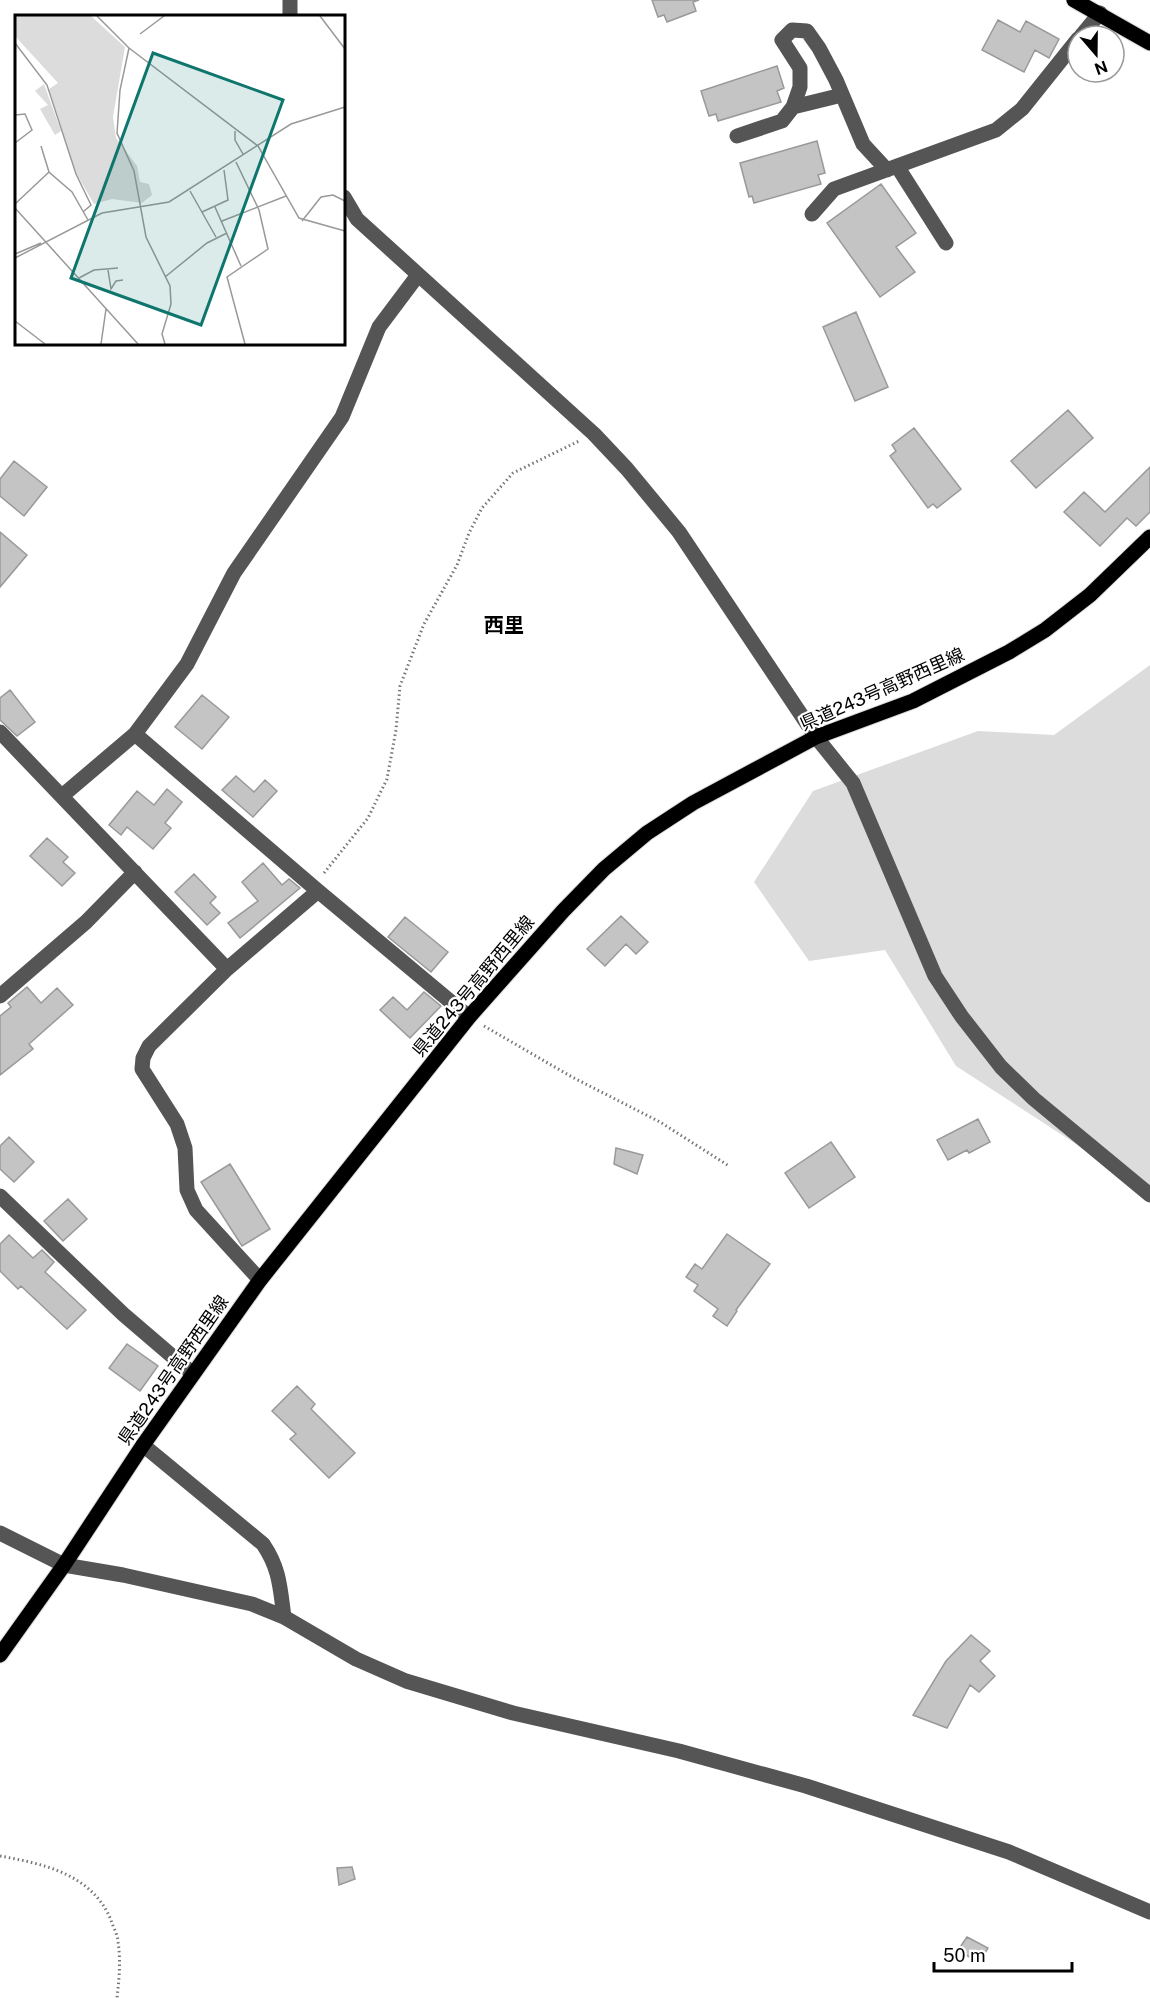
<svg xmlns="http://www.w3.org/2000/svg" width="1150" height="1998" viewBox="0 0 1150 1998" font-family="'Public Sans','Noto Sans JP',sans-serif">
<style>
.green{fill:#dcdcdc}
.building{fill:#c4c4c4;stroke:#999;stroke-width:1.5}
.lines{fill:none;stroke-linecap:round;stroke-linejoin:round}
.major-casing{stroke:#dbdbdb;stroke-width:17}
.path{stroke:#777;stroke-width:3;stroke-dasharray:1.5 3;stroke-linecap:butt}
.minor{stroke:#555;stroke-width:15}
.major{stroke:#000;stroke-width:15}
.labels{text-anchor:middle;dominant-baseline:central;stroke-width:4.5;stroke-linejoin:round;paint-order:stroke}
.street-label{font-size:18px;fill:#000;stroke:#fff}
.neighbourhood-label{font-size:20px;font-weight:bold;fill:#000;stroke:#fff}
.inset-road{fill:none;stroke:#999;stroke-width:1.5}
.view{fill:#0f766e;fill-opacity:0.15;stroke:#0f766e;stroke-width:3}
.inset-edge{fill:none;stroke:#000;stroke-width:3}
</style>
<rect width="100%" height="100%" fill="#fff"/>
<path class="green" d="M 1150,665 L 1150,1192 L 956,1066 L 885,950 L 809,961 L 754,882 L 813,791 L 978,731 L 1054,735 Z"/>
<path class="building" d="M 652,0 L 699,0 L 693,2 L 696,11 L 667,22 L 664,15 L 658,17 Z
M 998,20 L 1020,32 L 1026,21 L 1059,39 L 1049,58 L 1035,50 L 1024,72 L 982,50 Z
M 777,66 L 784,88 L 777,91 L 781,102 L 718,121 L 716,114 L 709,116 L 701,91 Z
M 817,141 L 825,173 L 818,175 L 821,184 L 754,203 L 752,196 L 749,197 L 740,163 Z
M 881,184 L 916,233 L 896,247 L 915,272 L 880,297 L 827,223 Z
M 856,312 L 888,387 L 855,401 L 823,327 Z
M 1068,410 L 1093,438 L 1036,488 L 1011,461 Z
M 914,428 L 961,489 L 937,508 L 933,504 L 928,508 L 890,456 L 896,451 L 892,445 Z
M 14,461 L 47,487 L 24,516 L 0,496 L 0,479 Z
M 1150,467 L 1150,512 L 1136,526 L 1127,518 L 1100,546 L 1064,512 L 1084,492 L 1105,512 Z
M 0,532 L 27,555 L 0,587 Z
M 10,690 L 35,722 L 17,736 L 0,720 L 0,698 Z
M 202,695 L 229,717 L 202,749 L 175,727 Z
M 236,776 L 254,792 L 265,780 L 277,791 L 253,817 L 222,790 Z
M 167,789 L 182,802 L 165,823 L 171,828 L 153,849 L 127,827 L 121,835 L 109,825 L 137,791 L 154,805 Z
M 47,838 L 68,857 L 63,862 L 75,873 L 62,886 L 30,856 Z
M 263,863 L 282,885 L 289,879 L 300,888 L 240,938 L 228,923 L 258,901 L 242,882 Z
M 194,874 L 216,897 L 210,903 L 220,913 L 207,925 L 175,892 Z
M 621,916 L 648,942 L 636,954 L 626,944 L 605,966 L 587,949 Z
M 405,917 L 448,952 L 431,972 L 388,937 Z
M 27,987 L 41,1003 L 57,988 L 73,1005 L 29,1044 L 33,1049 L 0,1075 L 0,1016 L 11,1007 L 8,1003 Z
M 424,992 L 441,1006 L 410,1038 L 380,1010 L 393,997 L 407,1010 Z
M 978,1119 L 990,1142 L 969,1153 L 967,1150 L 948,1160 L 937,1140 Z
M 9,1137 L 34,1162 L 14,1182 L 0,1169 L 0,1146 Z
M 831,1142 L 855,1177 L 809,1208 L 785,1173 Z
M 616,1148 L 643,1155 L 637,1174 L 614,1164 Z
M 230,1164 L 270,1229 L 242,1246 L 201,1182 Z
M 68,1199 L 87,1219 L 63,1241 L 44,1221 Z
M 727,1234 L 770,1264 L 736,1310 L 737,1311 L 727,1326 L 713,1316 L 718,1309 L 694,1291 L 698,1285 L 686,1277 L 695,1264 L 702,1269 Z
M 9,1235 L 33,1258 L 42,1250 L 54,1262 L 45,1272 L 86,1310 L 67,1329 L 21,1286 L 18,1289 L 0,1271 L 0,1244 Z
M 127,1344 L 158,1366 L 140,1391 L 109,1368 Z
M 297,1386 L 315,1404 L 311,1409 L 355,1453 L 329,1478 L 290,1439 L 296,1434 L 272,1411 Z
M 971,1635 L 990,1651 L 980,1661 L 995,1676 L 979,1692 L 970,1685 L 947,1728 L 913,1715 L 946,1661 Z
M 352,1867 L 355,1879 L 339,1885 L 337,1868 Z
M 967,1937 L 988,1948 L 979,1963 L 958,1950 Z"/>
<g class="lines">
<defs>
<path id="major" d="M 1074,0 L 1150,43
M 0,1655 L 64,1565 L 143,1445 L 260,1280 L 469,1017 L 563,911 L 604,869 L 647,833 L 693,803 L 816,737 L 913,701 L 1009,652 L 1045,630 L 1090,595 L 1150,537"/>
</defs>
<use href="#major" class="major-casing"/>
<path class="path" d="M 324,873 L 368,818 L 387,779 L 396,730 L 400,686 L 424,624 L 457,565 L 469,533 L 482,508 L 513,473 L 579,441
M 484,1026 L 572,1077 L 660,1122 L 729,1166
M 0,1856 C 44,1864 92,1874 111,1920 C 113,1927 118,1935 118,1942 C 121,1961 119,1980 117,1998"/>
<path class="minor" d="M 290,0 L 290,16
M 1081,36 L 1100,13
M 793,107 L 842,95
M 737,136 L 782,121 L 793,107 L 800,87 L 800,68 L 782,40 L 792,30 L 807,31 L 819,48 L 836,80 L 863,144 L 887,170
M 897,166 L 946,243
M 344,197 L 357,219 L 594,434 L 627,469 L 679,532 L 816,737 L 853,783 L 935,976 L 962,1017 L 1001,1067 L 1034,1099 L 1150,1195
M 812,214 L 834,189 L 996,130 L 1022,109 L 1078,39
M 0,732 L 227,969
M 135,734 L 318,891 L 469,1017
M 62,796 L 135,734 L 187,664 L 234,573 L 342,417 L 379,327 L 418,275
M 0,996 L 86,922 L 135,872
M 0,1196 L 123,1314 L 193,1374
M 260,1280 L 196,1210 L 187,1190 L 185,1148 L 177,1124 L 142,1069 L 143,1058 L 149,1046 L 227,969 L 318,891
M 143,1445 L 263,1544 C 280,1569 280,1588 284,1617
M 0,1533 L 64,1565 L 123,1575 L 252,1604 L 284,1617 L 356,1659 L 406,1681 L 513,1713 L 679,1751 L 806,1786 L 1009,1852 L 1150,1912"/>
<use href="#major" class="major"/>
</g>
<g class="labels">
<g class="street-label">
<text transform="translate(882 689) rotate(-24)">県道243号高野西里線</text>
<text transform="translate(473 986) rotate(-50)">県道243号高野西里線</text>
<text transform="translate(173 1370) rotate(-55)">県道243号高野西里線</text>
</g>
<g class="neighbourhood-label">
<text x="504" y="625">西里</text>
</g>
</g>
<g transform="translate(15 15)">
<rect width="330" height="330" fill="#fff"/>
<path d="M 0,1 L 76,1 L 110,32 L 98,102 L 101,123 L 122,151 L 125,167 L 134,169 L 137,180 L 127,188 L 97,184 L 79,189 L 61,158 L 34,74 L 43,68 L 0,21 ZM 29,69 L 46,116 L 40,120 L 25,94 L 33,90 L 20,76 Z" fill="#dcdcdc"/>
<path class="inset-road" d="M 82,1 L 114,33 L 243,131 L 284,203 L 330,216M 305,1 L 330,34M 125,19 L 149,1M 0,28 L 32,70 L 61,159 L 76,190 L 68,197M 114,33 L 105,75 L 102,118 L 119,156 L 131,222 L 155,271 L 156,289 L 147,319 L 150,329M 0,100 L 10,99 L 17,115 L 0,128M 220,116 L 220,125 L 228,139M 26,131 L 34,157 L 57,177 L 73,205M 221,147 L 244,195 L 253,234 L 212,262 L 230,329M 175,176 L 201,222M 0,189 L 34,157M 200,192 L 226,251M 0,193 L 123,329M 187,197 L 213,185 L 209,155M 207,206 L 271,181M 287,206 L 306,182 L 318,180 L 330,186M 0,239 L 26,228M 0,243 L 87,198 L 154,187 L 276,109 L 330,92M 93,255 L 96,274 L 101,266 L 108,265M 150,262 L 192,228 L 212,218M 64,263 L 79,255 L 103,253M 0,306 L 30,329M 86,329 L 91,294"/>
<path class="view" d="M 138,38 L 268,85 L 186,310 L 56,263 Z"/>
<rect width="330" height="330" class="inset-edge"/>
</g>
<g transform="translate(1096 54) rotate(160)"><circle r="28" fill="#ffffff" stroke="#999999" stroke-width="1.5"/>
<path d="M0-4.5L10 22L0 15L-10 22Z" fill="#000000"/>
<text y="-9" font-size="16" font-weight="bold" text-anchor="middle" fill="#000000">N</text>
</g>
<path d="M934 1962v9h138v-9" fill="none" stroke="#000000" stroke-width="3"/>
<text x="943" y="1962" font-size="18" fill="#000000" stroke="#ffffff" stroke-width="4.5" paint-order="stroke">50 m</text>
</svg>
